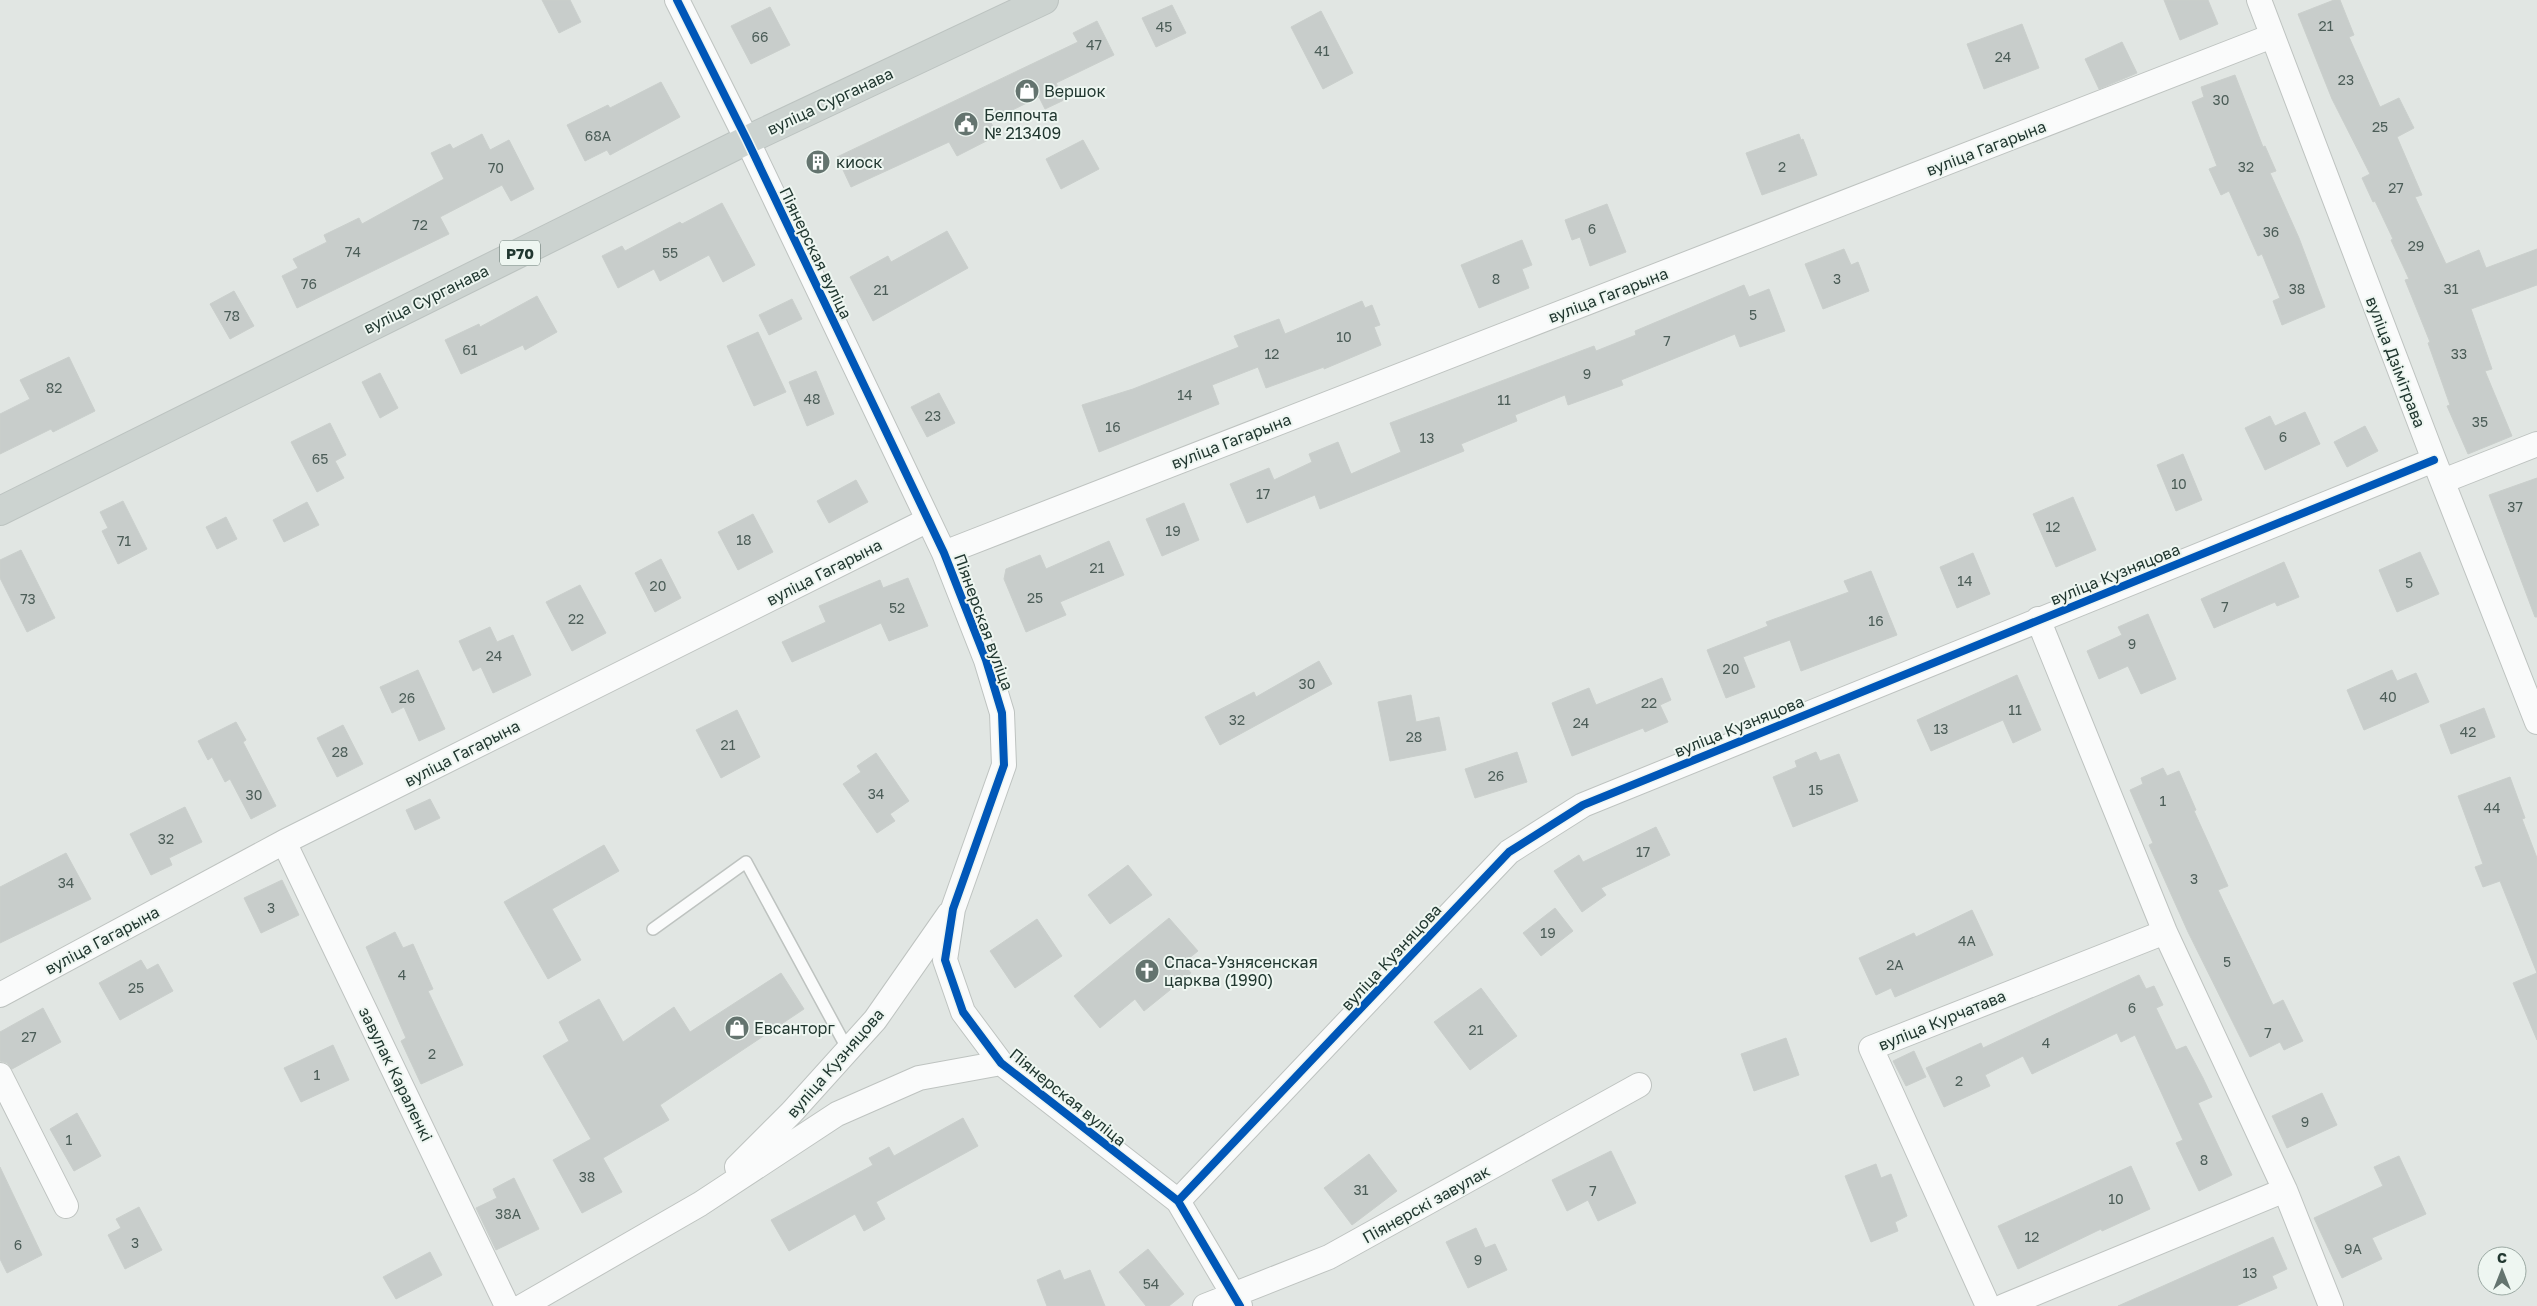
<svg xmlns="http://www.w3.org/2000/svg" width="2537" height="1306" viewBox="0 0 2537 1306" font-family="'Golos Text',sans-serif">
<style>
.building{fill:#c8cdcb;stroke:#cacfcc}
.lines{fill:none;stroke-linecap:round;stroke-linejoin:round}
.lane-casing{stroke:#bec3c0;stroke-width:14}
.street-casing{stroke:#bec3c0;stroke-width:26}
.primary-casing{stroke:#bcc3c0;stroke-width:30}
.lane{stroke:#fafbfb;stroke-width:11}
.street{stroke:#fafbfb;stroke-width:24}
.primary{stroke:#ccd3d0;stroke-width:28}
.cycleway-casing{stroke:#eef6f1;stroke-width:11}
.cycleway{stroke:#0057b8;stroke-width:8}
.labels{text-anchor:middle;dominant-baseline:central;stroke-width:4;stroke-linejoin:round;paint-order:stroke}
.number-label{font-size:14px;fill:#4c5d58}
.shield{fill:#eef6f1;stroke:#5e706a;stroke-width:1}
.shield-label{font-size:15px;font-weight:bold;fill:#213730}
.poi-label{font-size:16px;fill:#213730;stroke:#eef6f1;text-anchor:start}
.street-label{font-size:16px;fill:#213730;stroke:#eef6f1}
</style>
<rect width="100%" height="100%" fill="#e1e6e3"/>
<path class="building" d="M 542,0 L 570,0 L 581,22 L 559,33 Z
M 2164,0 L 2208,0 L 2218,24 L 2180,40 Z
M 2334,0 L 2340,0 L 2354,35 L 2349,37 L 2380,107 L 2399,98 L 2414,128 L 2397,137 L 2422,195 L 2415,197 L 2446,264 L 2479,250 L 2486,268 L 2537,249 L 2537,285 L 2471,309 L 2492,369 L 2485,371 L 2512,436 L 2468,454 L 2447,406 L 2450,405 L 2428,343 L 2430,342 L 2405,280 L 2409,279 L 2391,240 L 2393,239 L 2375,201 L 2373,202 L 2362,178 L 2370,174 L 2332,99 L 2298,14 Z
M 1172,5 L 1186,33 L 1156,47 L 1142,18 Z
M 770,7 L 790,45 L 751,64 L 731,26 Z
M 1321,11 L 1353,73 L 1323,89 L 1291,27 Z
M 1097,21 L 1114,55 L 1056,83 L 1064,100 L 1045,109 L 1039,97 L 990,121 L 998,135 L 957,156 L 949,142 L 851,187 L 837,157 L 1078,42 L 1073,33 Z
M 2022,24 L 2039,68 L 1984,89 L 1967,44 Z
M 2122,42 L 2137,73 L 2099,89 L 2085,59 Z
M 2235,75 L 2263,147 L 2265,146 L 2276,171 L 2270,173 L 2299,238 L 2325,307 L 2282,325 L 2273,301 L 2280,298 L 2262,254 L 2258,256 L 2229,191 L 2221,195 L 2209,169 L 2217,166 L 2192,102 L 2204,97 L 2201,87 Z
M 661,82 L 680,117 L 610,155 L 607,150 L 585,161 L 567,125 L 608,105 L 610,108 Z
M 482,134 L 490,150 L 509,140 L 534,189 L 511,201 L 502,185 L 440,217 L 449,234 L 297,308 L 282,276 L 298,268 L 293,259 L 327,242 L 324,235 L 359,218 L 362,224 L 444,179 L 431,153 L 450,144 L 453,149 Z
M 1799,134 L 1801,140 L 1803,139 L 1817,175 L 1762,195 L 1746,153 Z
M 1083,140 L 1099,169 L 1061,189 L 1046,159 Z
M 722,203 L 755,265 L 723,282 L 709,255 L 660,281 L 654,269 L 618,288 L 602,256 L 622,246 L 625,251 L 680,222 L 682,224 Z
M 1607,204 L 1626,252 L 1590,266 L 1580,237 L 1572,240 L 1565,220 Z
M 947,231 L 968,268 L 873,321 L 850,277 L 888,256 L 891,262 Z
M 1522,240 L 1532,265 L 1522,269 L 1529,288 L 1479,308 L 1461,265 Z
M 1844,249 L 1851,265 L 1858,262 L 1869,291 L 1823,309 L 1805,264 Z
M 1744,285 L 1749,297 L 1769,289 L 1785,331 L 1740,347 L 1735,334 L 1621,380 L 1623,385 L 1568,405 L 1565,395 L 1515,415 L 1517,421 L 1461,444 L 1464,451 L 1320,509 L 1315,495 L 1247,523 L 1230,484 L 1269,468 L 1274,480 L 1312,462 L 1309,454 L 1338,442 L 1351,474 L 1401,452 L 1390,423 L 1594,346 L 1596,351 L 1636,335 L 1635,331 Z
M 234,291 L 254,326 L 230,339 L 210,304 Z
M 537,296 L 557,332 L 525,350 L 523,345 L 461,374 L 445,340 L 479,324 L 480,327 Z
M 792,299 L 802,319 L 769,335 L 759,315 Z
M 1362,301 L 1365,308 L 1372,305 L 1380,325 L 1374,327 L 1381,345 L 1324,369 L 1324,367 L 1266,388 L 1258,367 L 1212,385 L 1219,404 L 1099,452 L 1082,405 L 1133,389 L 1239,347 L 1234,336 L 1279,319 L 1285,334 Z
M 758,332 L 786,392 L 754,406 L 727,346 Z
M 69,357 L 95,411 L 53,432 L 51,429 L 0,454 L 0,414 L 30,399 L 20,380 Z
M 816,371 L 834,414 L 807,426 L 789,382 Z
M 380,373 L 398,408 L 380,418 L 362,382 Z
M 939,393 L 955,423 L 927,437 L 911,407 Z
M 2305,412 L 2320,444 L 2265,470 L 2245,428 L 2270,416 L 2275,426 Z
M 330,423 L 346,455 L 335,461 L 344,478 L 317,492 L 291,442 Z
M 2365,426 L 2378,451 L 2347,467 L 2334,442 Z
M 2183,454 L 2202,500 L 2176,511 L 2157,465 Z
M 2537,478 L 2537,617 L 2535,617 L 2489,495 Z
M 856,480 L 868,502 L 829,523 L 817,501 Z
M 2073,497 L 2096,550 L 2056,567 L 2033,514 Z
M 123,501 L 147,549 L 118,564 L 102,531 L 108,528 L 100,512 Z
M 307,502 L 319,525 L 284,542 L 273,520 Z
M 1184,503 L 1199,540 L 1162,556 L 1146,519 Z
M 753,514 L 773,552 L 738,570 L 718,532 Z
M 226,517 L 237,539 L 217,549 L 206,527 Z
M 1109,541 L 1124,575 L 1060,602 L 1066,615 L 1026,632 L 1004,579 L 1006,569 L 1040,555 L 1046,569 Z
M 21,550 L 55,618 L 27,632 L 0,578 L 0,560 Z
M 2420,552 L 2439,594 L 2397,612 L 2379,570 Z
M 1973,553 L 1990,594 L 1957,608 L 1940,567 Z
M 661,559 L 681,598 L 655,612 L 635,573 Z
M 2284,562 L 2299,597 L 2277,606 L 2275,602 L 2214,628 L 2201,599 Z
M 1871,571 L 1897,635 L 1801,671 L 1790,640 L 1743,657 L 1755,687 L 1726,698 L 1707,650 L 1768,626 L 1766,622 L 1849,592 L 1844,581 Z
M 908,578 L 928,626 L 889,641 L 881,623 L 792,662 L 782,642 L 826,622 L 819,606 L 880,580 L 883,588 Z
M 580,585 L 606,633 L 572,651 L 546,602 Z
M 2148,614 L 2176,679 L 2141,694 L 2128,666 L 2099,679 L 2087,651 L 2122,635 L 2118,627 Z
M 490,627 L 497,642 L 513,635 L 531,675 L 493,693 L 481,667 L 473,671 L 459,641 Z
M 1319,661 L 1332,684 L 1220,745 L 1205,717 L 1254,692 L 1256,697 Z
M 418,670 L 445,729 L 419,741 L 404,707 L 392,713 L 380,687 Z
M 2392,670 L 2397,681 L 2416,673 L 2429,702 L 2364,730 L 2347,690 Z
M 2017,675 L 2041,730 L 2013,743 L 2003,720 L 1931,751 L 1917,720 Z
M 1662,678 L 1671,700 L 1660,705 L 1668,722 L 1645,732 L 1643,728 L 1572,756 L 1552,703 L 1589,688 L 1596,705 Z
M 1411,695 L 1416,722 L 1439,717 L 1446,750 L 1390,761 L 1378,702 Z
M 2484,708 L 2495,737 L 2451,754 L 2440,725 Z
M 737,710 L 760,757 L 721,778 L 696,730 Z
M 236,722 L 246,740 L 243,742 L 276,806 L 251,819 L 230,779 L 225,782 L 212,757 L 208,760 L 198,741 Z
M 343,725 L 363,764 L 337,777 L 317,738 Z
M 1517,752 L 1527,782 L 1475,798 L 1465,769 Z
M 1816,752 L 1820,761 L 1839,754 L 1858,801 L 1793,827 L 1773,777 L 1797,767 L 1795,761 Z
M 876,753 L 909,801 L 890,814 L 895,821 L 877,833 L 843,784 L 861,772 L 857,766 Z
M 2163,768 L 2167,776 L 2179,771 L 2196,810 L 2194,811 L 2228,886 L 2218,890 L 2273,1005 L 2283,1000 L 2303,1041 L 2284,1050 L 2280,1042 L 2250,1057 L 2188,932 L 2149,845 L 2153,843 L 2130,790 L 2143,784 L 2141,778 Z
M 2510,777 L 2525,818 L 2522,819 L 2537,858 L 2537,1040 L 2513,983 L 2537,973 L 2500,881 L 2483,887 L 2475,867 L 2483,864 L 2458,796 Z
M 430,799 L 440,818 L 415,830 L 406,810 Z
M 185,807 L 202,842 L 169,858 L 172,865 L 151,875 L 130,834 Z
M 1656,827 L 1670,855 L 1601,888 L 1606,895 L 1582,912 L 1554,871 L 1579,855 L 1583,862 Z
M 604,845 L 619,871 L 552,909 L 581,960 L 548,979 L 504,902 Z
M 66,853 L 91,899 L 0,943 L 0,887 Z
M 1128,865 L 1152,895 L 1110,924 L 1088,895 Z
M 282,880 L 299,915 L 261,933 L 244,898 Z
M 1555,908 L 1573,931 L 1541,956 L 1523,933 Z
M 1972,910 L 1993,955 L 1895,997 L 1891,988 L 1876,995 L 1859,958 L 1914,933 L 1916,937 Z
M 1169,918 L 1198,951 L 1183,963 L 1191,973 L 1144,1011 L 1135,999 L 1100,1028 L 1074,996 Z
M 1037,919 L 1062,956 L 1015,988 L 990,951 Z
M 395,932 L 403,948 L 413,944 L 433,989 L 428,991 L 463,1065 L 421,1084 L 401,1041 L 406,1038 L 366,947 Z
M 141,960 L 147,970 L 158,964 L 173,991 L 120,1020 L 99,983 Z
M 781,973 L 804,1009 L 660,1105 L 669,1120 L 603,1158 L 622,1192 L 582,1213 L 553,1160 L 591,1139 L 543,1056 L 569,1041 L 559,1022 L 599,999 L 623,1042 L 674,1007 L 690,1032 Z
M 2139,975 L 2146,989 L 2154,986 L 2163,1005 L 2156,1008 L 2176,1050 L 2186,1046 L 2203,1078 L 2212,1097 L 2198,1103 L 2232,1175 L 2199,1191 L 2176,1143 L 2183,1140 L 2135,1035 L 2121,1042 L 2117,1033 L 2032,1074 L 2023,1056 L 1985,1075 L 1990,1086 L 1944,1107 L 1926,1068 L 1981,1043 L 1983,1048 Z
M 1481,988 L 1517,1036 L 1470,1070 L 1434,1022 Z
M 43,1008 L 61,1042 L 12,1069 L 7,1063 L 0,1061 L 0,1032 Z
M 1786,1038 L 1799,1075 L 1754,1091 L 1741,1054 Z
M 333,1045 L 349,1080 L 301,1102 L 284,1068 Z
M 1914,1051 L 1926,1077 L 1906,1086 L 1893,1061 Z
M 2322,1093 L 2337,1125 L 2287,1148 L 2272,1116 Z
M 77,1113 L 101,1156 L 74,1171 L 50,1129 Z
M 963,1118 L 978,1146 L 876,1202 L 885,1219 L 864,1231 L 855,1214 L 789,1251 L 771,1220 L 873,1165 L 869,1158 L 889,1147 L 894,1156 Z
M 1611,1151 L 1636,1203 L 1598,1221 L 1588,1200 L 1567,1211 L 1552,1180 Z
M 1369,1154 L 1397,1191 L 1352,1225 L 1324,1188 Z
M 2399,1156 L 2426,1214 L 2372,1238 L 2382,1259 L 2342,1278 L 2314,1218 L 2383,1186 L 2374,1167 Z
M 1876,1164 L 1881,1178 L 1891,1174 L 1907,1216 L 1895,1222 L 1898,1231 L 1871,1242 L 1845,1176 Z
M 2131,1166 L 2150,1209 L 2102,1231 L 2101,1229 L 2018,1269 L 1998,1226 Z
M 0,1167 L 42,1255 L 7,1273 L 0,1259 Z
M 514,1178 L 539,1229 L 496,1250 L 476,1208 L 497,1198 L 493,1189 Z
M 139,1207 L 162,1250 L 125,1269 L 108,1235 L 121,1228 L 116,1219 Z
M 1476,1228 L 1485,1248 L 1495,1244 L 1507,1270 L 1468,1288 L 1446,1242 Z
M 2273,1237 L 2287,1269 L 2272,1276 L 2277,1288 L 2236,1306 L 2118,1306 Z
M 1148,1249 L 1184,1294 L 1169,1306 L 1146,1306 L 1119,1272 Z
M 430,1252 L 442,1275 L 396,1299 L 383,1277 Z
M 1060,1270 L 1064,1280 L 1090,1270 L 1105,1306 L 1047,1306 L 1037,1280 Z"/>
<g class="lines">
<defs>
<path id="lane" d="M 653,929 L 746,862 L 848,1050"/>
<path id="street" d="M 677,0 L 747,140 L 944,553 L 986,660 L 1002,713 L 1004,765 L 953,909 L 945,960 L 963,1012 L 1001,1063 L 1178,1201 L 1240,1306
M 2259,0 L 2434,460 L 2537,722
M 2443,481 L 2537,444
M 944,553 L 2272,36
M 2038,619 L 2165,932 L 2285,1190 L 2331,1306
M 284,842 L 507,1306
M 0,995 L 284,842 L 928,520
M 0,1075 L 66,1206
M 737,1167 L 792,1112 L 875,1020 L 949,914
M 1178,1201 L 1509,852 L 1583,805 L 2434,460
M 523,1306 L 700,1204 L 837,1114 L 919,1078 L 1001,1063
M 1205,1306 L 1329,1257 L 1639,1085
M 1988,1306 L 1871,1048 L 2165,932
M 2004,1306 L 2285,1190"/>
<path id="primary" d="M 0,511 L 747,140 L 1044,0"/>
</defs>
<use href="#lane" class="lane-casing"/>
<use href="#street" class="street-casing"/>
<use href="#primary" class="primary-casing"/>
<use href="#lane" class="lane"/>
<use href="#street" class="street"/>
<use href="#primary" class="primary"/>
<defs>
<path id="cycleway" d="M 677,0 L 747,140 L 944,553 L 986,660 L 1002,713 L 1004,765 L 953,909 L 945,960 L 963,1012 L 1001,1063 L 1178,1201 L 1240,1306
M 1178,1201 L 1509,852 L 1583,805 L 2434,460"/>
</defs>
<use href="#cycleway" class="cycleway-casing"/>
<use href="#cycleway" class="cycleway"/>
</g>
<defs>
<symbol id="shop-disc" viewBox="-11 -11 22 22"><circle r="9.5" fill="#64746f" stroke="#eef6f1"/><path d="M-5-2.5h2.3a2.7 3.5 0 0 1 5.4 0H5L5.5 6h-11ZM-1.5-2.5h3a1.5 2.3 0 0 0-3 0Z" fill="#fff"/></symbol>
<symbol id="civic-disc" viewBox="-11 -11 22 22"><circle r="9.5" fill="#64746f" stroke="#eef6f1"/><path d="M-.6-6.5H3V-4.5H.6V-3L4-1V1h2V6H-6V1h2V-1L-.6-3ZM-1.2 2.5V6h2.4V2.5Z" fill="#fff"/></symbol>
<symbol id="building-disc" viewBox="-11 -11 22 22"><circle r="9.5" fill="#64746f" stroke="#eef6f1"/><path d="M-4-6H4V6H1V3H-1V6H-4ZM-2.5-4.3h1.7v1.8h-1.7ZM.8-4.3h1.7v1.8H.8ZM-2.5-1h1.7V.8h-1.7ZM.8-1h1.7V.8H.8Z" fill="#fff"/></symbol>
<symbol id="church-disc" viewBox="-11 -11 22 22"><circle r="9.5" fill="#64746f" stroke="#eef6f1"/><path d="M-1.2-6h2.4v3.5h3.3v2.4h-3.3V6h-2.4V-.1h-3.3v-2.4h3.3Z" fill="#fff"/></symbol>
</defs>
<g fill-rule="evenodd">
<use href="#shop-disc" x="1013" y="77" width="28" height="28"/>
<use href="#civic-disc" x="952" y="110" width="28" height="28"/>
<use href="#building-disc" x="804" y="148" width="28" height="28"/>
<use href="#church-disc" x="1133" y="957" width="28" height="28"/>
<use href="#shop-disc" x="723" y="1014" width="28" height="28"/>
</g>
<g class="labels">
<g class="number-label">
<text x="2326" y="25">21</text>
<text x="1164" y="26">45</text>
<text x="760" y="36">66</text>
<text x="1094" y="44">47</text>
<text x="1322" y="50">41</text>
<text x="2003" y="56">24</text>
<text x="2346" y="79">23</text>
<text x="2221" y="99">30</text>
<text x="2380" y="126">25</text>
<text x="598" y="135">68А</text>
<text x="1782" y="166">2</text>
<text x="2246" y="166">32</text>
<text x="496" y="167">70</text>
<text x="2396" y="187">27</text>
<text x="420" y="224">72</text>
<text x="1592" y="228">6</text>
<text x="2271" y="231">36</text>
<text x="2416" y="245">29</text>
<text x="353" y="251">74</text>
<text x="670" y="252">55</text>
<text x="1496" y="278">8</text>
<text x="1837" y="278">3</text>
<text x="309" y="283">76</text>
<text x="2297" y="288">38</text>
<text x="2451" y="288">31</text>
<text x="881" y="289">21</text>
<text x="1753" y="314">5</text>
<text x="232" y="315">78</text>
<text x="1344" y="336">10</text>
<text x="1667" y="340">7</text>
<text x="470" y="349">61</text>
<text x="1272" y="353">12</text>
<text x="2459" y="353">33</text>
<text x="1587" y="373">9</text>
<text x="54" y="387">82</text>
<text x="1185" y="394">14</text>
<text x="812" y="398">48</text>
<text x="1504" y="399">11</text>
<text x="933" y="415">23</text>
<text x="2480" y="421">35</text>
<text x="1113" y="426">16</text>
<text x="2283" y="436">6</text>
<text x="1427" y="437">13</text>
<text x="320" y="458">65</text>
<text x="2179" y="483">10</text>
<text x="1263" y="493">17</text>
<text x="2515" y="506">37</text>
<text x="2053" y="526">12</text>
<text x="1173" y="530">19</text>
<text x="744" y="539">18</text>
<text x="124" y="540">71</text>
<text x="1097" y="567">21</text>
<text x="1965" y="580">14</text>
<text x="2409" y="582">5</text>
<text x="658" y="585">20</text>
<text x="1035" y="597">25</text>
<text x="28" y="598">73</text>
<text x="2225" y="606">7</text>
<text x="897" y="607">52</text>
<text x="576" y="618">22</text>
<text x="1876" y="620">16</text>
<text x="2132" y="643">9</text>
<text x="494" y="655">24</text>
<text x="1731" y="668">20</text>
<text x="1307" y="683">30</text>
<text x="2388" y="696">40</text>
<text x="407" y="697">26</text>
<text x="1649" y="702">22</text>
<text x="2015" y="709">11</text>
<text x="1237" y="719">32</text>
<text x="1581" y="722">24</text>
<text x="1941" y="728">13</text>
<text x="2468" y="731">42</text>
<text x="1414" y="736">28</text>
<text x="728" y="744">21</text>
<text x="340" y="751">28</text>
<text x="1496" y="775">26</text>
<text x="1816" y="789">15</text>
<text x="876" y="793">34</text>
<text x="254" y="794">30</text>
<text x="2163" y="800">1</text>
<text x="2492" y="807">44</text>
<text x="166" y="838">32</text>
<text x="1643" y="851">17</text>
<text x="2194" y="878">3</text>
<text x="66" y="882">34</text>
<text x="271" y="907">3</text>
<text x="1548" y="932">19</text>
<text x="1967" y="940">4А</text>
<text x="2227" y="961">5</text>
<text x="1895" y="964">2А</text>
<text x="402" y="974">4</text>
<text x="136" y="987">25</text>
<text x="2132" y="1007">6</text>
<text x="1476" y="1029">21</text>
<text x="2268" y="1032">7</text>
<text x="29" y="1036">27</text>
<text x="2046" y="1042">4</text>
<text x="432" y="1053">2</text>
<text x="317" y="1074">1</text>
<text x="1959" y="1080">2</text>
<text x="2305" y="1121">9</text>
<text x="69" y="1139">1</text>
<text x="2204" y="1159">8</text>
<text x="587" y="1176">38</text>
<text x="1361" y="1189">31</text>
<text x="1593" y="1190">7</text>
<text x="2116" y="1198">10</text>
<text x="508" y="1213">38А</text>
<text x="2032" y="1236">12</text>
<text x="135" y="1242">3</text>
<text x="18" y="1244">6</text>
<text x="2353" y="1248">9А</text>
<text x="1478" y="1259">9</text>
<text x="2250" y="1272">13</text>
<text x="1151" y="1283">54</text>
</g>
<rect class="shield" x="500" y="240.5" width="40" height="25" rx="4"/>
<g class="shield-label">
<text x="520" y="253">Р70</text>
</g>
<g class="poi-label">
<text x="1044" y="91">Вершок</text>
<text x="984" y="115">Белпочта<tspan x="984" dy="18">№ 213409</tspan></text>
<text x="836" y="162">киоск</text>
<text x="1164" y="962">Спаса-Узнясенская<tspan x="1164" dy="18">царква (1990)</tspan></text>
<text x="754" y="1028">Евсанторг</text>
</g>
<g class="street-label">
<text transform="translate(830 101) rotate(-25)">вуліца Сурганава</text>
<text transform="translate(1986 148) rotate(-21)">вуліца Гагарына</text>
<text transform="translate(816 253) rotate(64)">Піянерская вуліца</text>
<text transform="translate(1608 295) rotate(-21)">вуліца Гагарына</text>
<text transform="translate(426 299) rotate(-26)">вуліца Сурганава</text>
<text transform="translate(2396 362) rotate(69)">вуліца Дзімітрава</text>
<text transform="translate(1231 441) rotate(-21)">вуліца Гагарына</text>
<text transform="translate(824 572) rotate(-27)">вуліца Гагарына</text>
<text transform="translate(2115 574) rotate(-22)">вуліца Кузняцова</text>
<text transform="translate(984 622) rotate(70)">Піянерская вуліца</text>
<text transform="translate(1739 726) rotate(-22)">вуліца Кузняцова</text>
<text transform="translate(462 753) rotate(-27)">вуліца Гагарына</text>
<text transform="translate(102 940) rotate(-28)">вуліца Гагарына</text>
<text transform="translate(1391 957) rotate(-47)">вуліца Кузняцова</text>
<text transform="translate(1942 1020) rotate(-22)">вуліца Курчатава</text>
<text transform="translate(835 1063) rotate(-49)">вуліца Кузняцова</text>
<text transform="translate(396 1074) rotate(64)">завулак Караленкі</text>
<text transform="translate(1068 1097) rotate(39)">Піянерская вуліца</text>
<text transform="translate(1426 1204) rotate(-29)">Піянерскі завулак</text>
</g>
</g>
<g transform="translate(2502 1271)"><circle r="24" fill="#eef6f1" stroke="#9caaa4"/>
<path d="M0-4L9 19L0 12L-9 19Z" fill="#64746f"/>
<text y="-8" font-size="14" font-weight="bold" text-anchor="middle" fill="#213730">С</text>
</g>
</svg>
